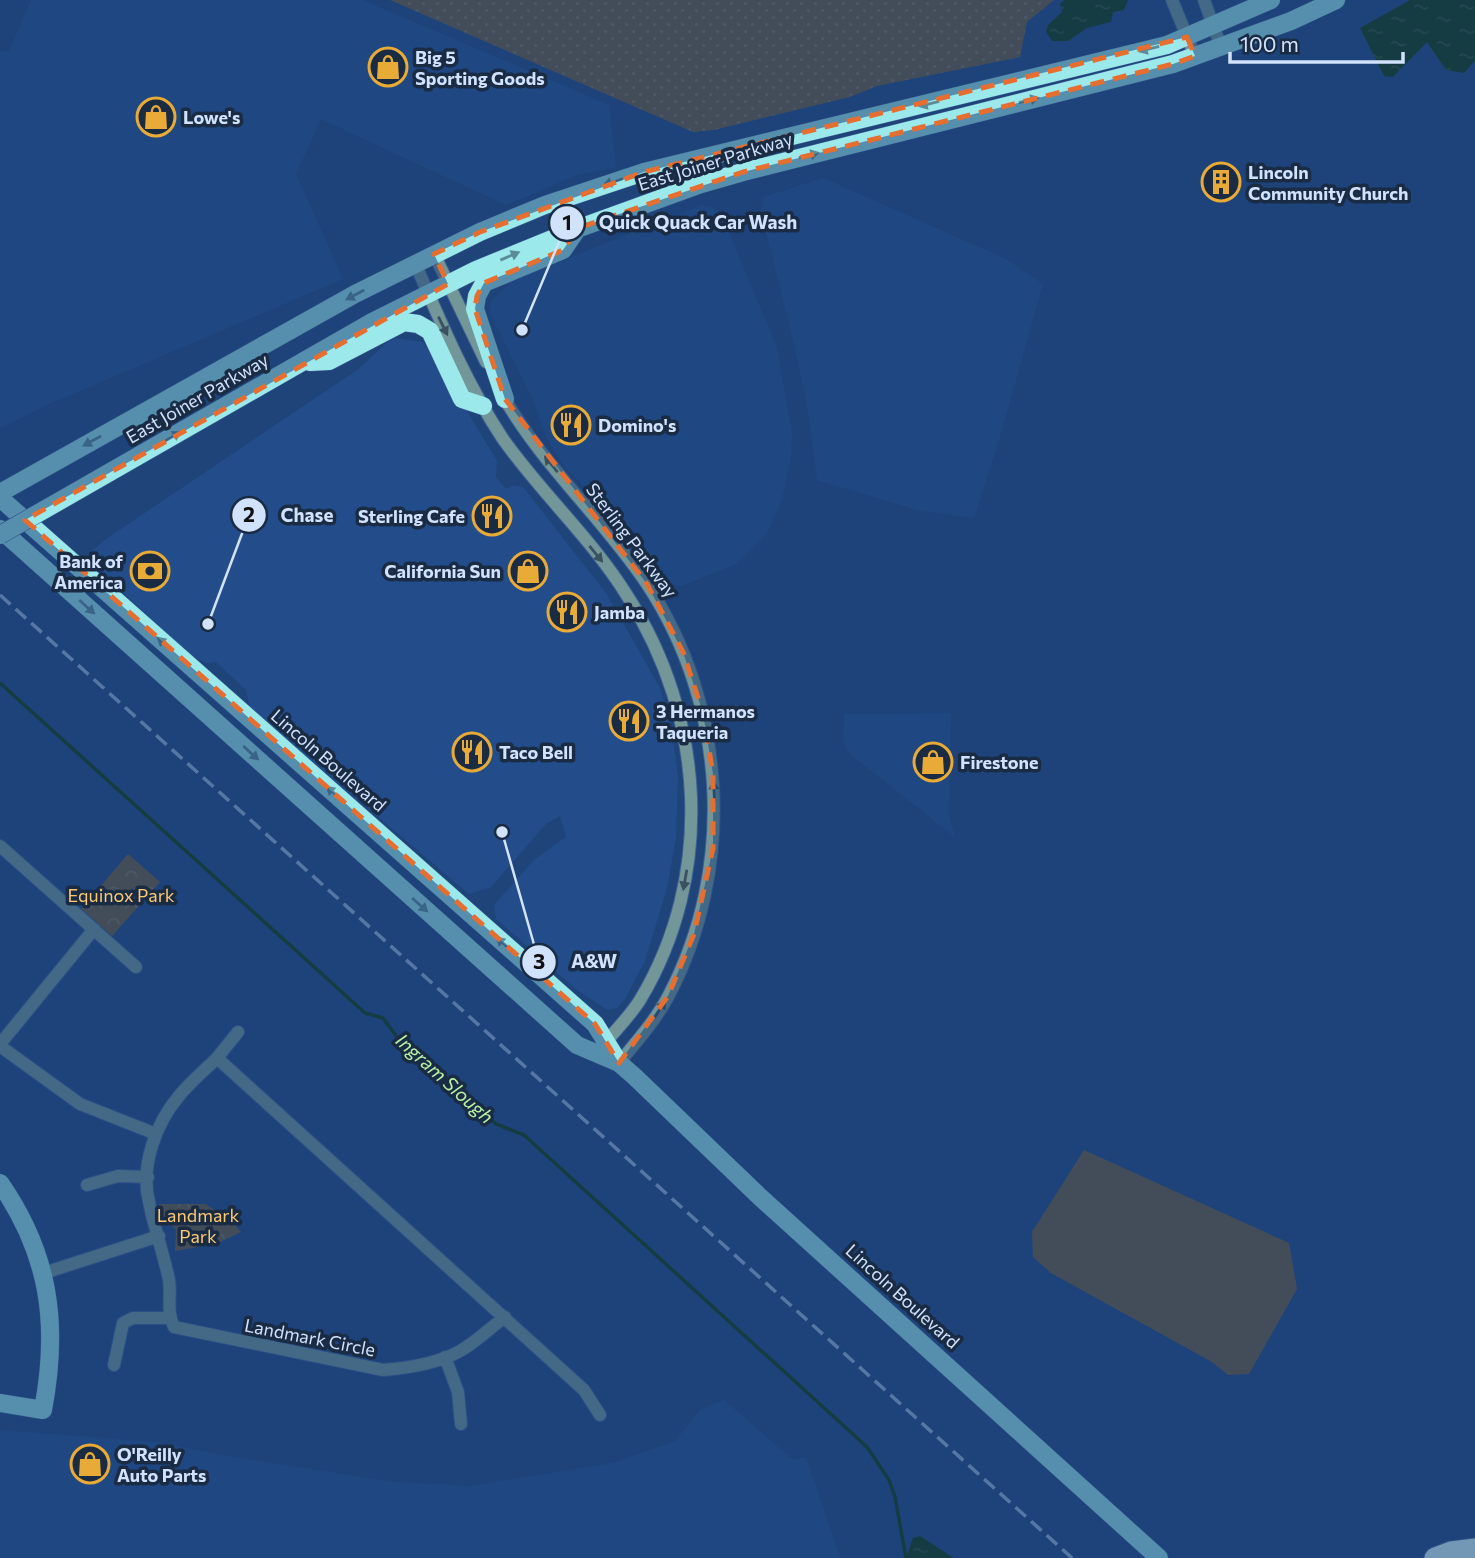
<svg xmlns="http://www.w3.org/2000/svg" width="1475" height="1558" viewBox="0 0 1475 1558" font-family="Commissioner,sans-serif">
<style>
.built{fill:#234d8a}
.grass{fill:url(#grass-dots)}
.park{fill:url(#park-crowns)}
.garden{fill:#725a33}
.water{fill:url(#water-ripples)}
.lines{fill:none;stroke-linecap:round;stroke-linejoin:round}
.stream{stroke:#0d3200;stroke-width:3.5}
.minor-casing{stroke:#3e6092;stroke-width:14}
.major-casing{stroke:#3e6092;stroke-width:19}
.highway-casing{stroke:#3e6092;stroke-width:23}
.minor{stroke:#739798;stroke-width:12}
.major{stroke:#9ce9eb;stroke-width:18}
.highway{stroke:#dbfefe;stroke-width:21}
.rail{stroke:#9cb3d6;stroke-width:3.5;stroke-dasharray:14 7;stroke-linecap:butt}
.major-bridge-casing{stroke:#3e6092;stroke-width:19;stroke-linecap:butt}
.major-bridge{stroke:#9ce9eb;stroke-width:18}
.oneway{fill:#5b8a98}
.oneway2{fill:#395161}
.marked{fill:none;stroke:#e56e30;stroke-width:5;stroke-dasharray:14 9;stroke-linejoin:round}
.labels{text-anchor:middle;dominant-baseline:central;stroke-width:7;stroke-linejoin:round;paint-order:stroke}
.poi-label{font-size:18px;font-weight:bold;fill:#d1e2fd;stroke:#1a2b44;text-anchor:start}
.street-label{font-size:18px;fill:#d1e2fd;stroke:#1a2b44}
.park-label{font-size:18px;fill:#fdc974;stroke:#1a2b44}
.water-label{font-size:19px;font-style:italic;fill:#b8f2a5;stroke:#1a2b44}
.leader{fill:none;stroke:#d1e2fd;stroke-width:2.5}
.callout-dot{fill:#d1e2fd;stroke:#1a2b44;stroke-width:2.5}
.mark-label{font-size:21px;text-anchor:middle;font-weight:bold;fill:#111}
.callout-label{font-size:19px;text-anchor:middle;font-weight:bold;fill:#d1e2fd;stroke:#1a2b44;stroke-width:7;stroke-linejoin:round;paint-order:stroke}
</style>
<defs>
<pattern id="grass-dots" width="8" height="8" patternUnits="userSpaceOnUse" patternTransform="scale(1.75)"><rect width="8" height="8" fill="#725a33"/><path d="M2 2h.1M6 6h.1" fill="none" stroke="#857151" stroke-width="1.8" stroke-linecap="round"/></pattern>
<pattern id="park-crowns" width="20" height="18" patternUnits="userSpaceOnUse" patternTransform="scale(1.75)"><rect width="20" height="18" fill="#725a33"/><path d="M2 6a3 3 0 1 1 6 0M12 15a3 3 0 1 1 6 0" fill="none" stroke="#857151"/></pattern>
<pattern id="water-ripples" width="26" height="14" patternUnits="userSpaceOnUse" patternTransform="scale(1.75)"><rect width="26" height="14" fill="#0d3200"/><path d="M2 4q2-2 4 0t4 0M15 11q2-2 4 0t4 0" fill="none" stroke="#2f4f26"/></pattern>
</defs>
<rect width="100%" height="100%" fill="#1e447a"/>
<path class="built" d="M 31,0 L 362,0 L 609,105 L 616,167 L 577,175 L 506,205 L 321,119 L 296,174 L 343,279 L 49,404 L 0,428 L 0,51 L 9,52 Z
M 823,178 L 1004,258 L 1043,284 L 999,440 L 974,518 L 918,510 L 817,480 L 808,411 L 793,340 L 761,212 L 764,197 Z
M 702,205 L 712,207 L 721,213 L 777,348 L 792,434 L 791,457 L 782,500 L 767,533 L 736,564 L 681,586 L 662,583 L 652,574 L 625,526 L 564,466 L 546,437 L 534,402 L 490,313 L 491,301 L 514,280 Z
M 395,338 L 423,342 L 432,353 L 497,461 L 496,477 L 506,489 L 514,485 L 523,487 L 606,593 L 660,688 L 672,730 L 678,776 L 676,838 L 667,888 L 645,961 L 625,999 L 617,1008 L 607,1010 L 577,990 L 496,919 L 494,905 L 534,860 L 566,837 L 560,816 L 546,824 L 491,887 L 469,894 L 250,708 L 246,690 L 216,662 L 207,663 L 190,655 L 85,557 L 106,539 L 360,368 L 385,344 Z
M 951,713 L 949,815 L 955,837 L 850,754 L 843,744 L 844,714 Z
M 724,1400 L 793,1460 L 806,1457 L 840,1558 L 0,1558 L 0,1430 L 156,1442 L 227,1456 L 394,1482 L 469,1486 L 614,1463 L 675,1441 L 700,1410 Z"/>
<path class="grass" d="M 390,0 L 1054,0 L 1027,22 L 1020,57 L 877,86 L 850,97 L 714,130 L 693,132 Z"/>
<path class="park" d="M 128,854 L 160,882 L 112,936 L 81,909 Z
M 159,1204 L 205,1204 L 232,1221 L 241,1232 L 216,1244 L 175,1251 L 176,1230 L 162,1214 Z"/>
<path class="garden" d="M 1084,1150 L 1289,1243 L 1297,1289 L 1249,1374 L 1228,1375 L 1212,1362 L 1051,1273 L 1033,1257 L 1032,1232 Z"/>
<path class="water" d="M 1064,0 L 1128,0 L 1124,10 L 1113,12 L 1111,22 L 1087,28 L 1068,41 L 1052,41 L 1046,32 L 1048,25 L 1062,12 L 1060,4 Z
M 1410,0 L 1475,0 L 1475,61 L 1464,73 L 1446,70 L 1427,42 L 1393,77 L 1384,76 L 1360,28 Z
M 920,1536 L 952,1557 L 953,1558 L 906,1558 L 913,1538 Z"/>
<g class="lines">
<path class="stream" d="M 0,683 L 365,1013 L 383,1018 L 400,1041 L 496,1124 L 524,1135 L 867,1447 L 889,1480 L 895,1497 L 906,1558"/>
<defs>
<path id="minor" d="M 1172,0 L 1195,56
M 1204,0 L 1221,47
M 434,254 L 486,362
M 415,263 C 441,323 467,385 503,439 C 542,494 593,540 628,597 C 705,718 715,875 640,1000 C 630,1016 615,1031 603,1045
M 502,394 C 541,464 603,518 647,584 C 727,705 736,867 669,995 C 656,1020 637,1041 619,1063
M 0,846 L 136,967
M 0,1044 L 94,929
M 0,1046 L 80,1104 L 156,1134
M 217,1058 L 238,1032
M 87,1185 L 118,1176 L 148,1177
M 44,1273 L 159,1236
M 505,1317 C 490,1328 476,1342 460,1351 C 437,1364 408,1368 383,1370 L 174,1327 C 165,1308 173,1293 168,1275 C 162,1250 154,1226 149,1202 C 140,1166 156,1123 179,1096 C 190,1082 205,1070 217,1058 L 584,1390 L 600,1415
M 445,1357 L 458,1392 L 461,1424
M 114,1365 L 123,1323 L 133,1318 L 169,1318"/>
<path id="major" d="M 310,362 L 329,361 L 404,322 L 418,324 L 430,331 L 462,399 L 483,406
M 505,399 L 475,309 L 477,296 L 484,283 L 563,250 L 578,228
M 0,493 L 355,294 L 480,232 L 545,205 L 644,172 L 1167,45 L 1271,0
M 70,495 L 372,322 L 476,270 L 574,230 L 701,184 L 743,172 L 1173,64 L 1291,21 L 1336,0
M 0,498 L 595,1024 L 619,1063
M 0,529 L 577,1045 L 619,1063 L 634,1076 L 760,1197 L 1159,1558
M 0,1183 C 50,1255 59,1325 43,1410 L 0,1403"/>
<path id="highway" d="M 1435,1558 L 1451,1552 L 1475,1549"/>
</defs>
<use href="#minor" class="minor-casing"/>
<use href="#major" class="major-casing"/>
<use href="#highway" class="highway-casing"/>
<use href="#minor" class="minor"/>
<use href="#major" class="major"/>
<use href="#highway" class="highway"/>
<path class="rail" d="M 0,595 L 1072,1558"/>
<defs>
<path id="major-bridge" d="M 0,535 L 70,495"/>
</defs>
<use href="#major-bridge" class="major-bridge-casing"/>
<use href="#major-bridge" class="major-bridge"/>
</g>
<defs><path id="oneway-solid" d="M-6-.8H1V-3.2L6.5 0L1 3.2V.8H-6Z" transform="scale(1.75)"/></defs>
<g class="oneway">
<use href="#oneway-solid" transform="translate(1149 49) rotate(165)"/>
<use href="#oneway-solid" transform="translate(1029 100) rotate(-14)"/>
<use href="#oneway-solid" transform="translate(929 104) rotate(166)"/>
<use href="#oneway-solid" transform="translate(809 155) rotate(-14)"/>
<use href="#oneway-solid" transform="translate(613 182) rotate(162)"/>
<use href="#oneway-solid" transform="translate(510 256) rotate(-23)"/>
<use href="#oneway-solid" transform="translate(355 295) rotate(152)"/>
<use href="#oneway-solid" transform="translate(172 437) rotate(-30)"/>
<use href="#oneway-solid" transform="translate(92 441) rotate(151)"/>
<use href="#oneway-solid" transform="translate(87 607) rotate(42)"/>
<use href="#oneway-solid" transform="translate(165 644) rotate(-139)"/>
<use href="#oneway-solid" transform="translate(251 753) rotate(42)"/>
<use href="#oneway-solid" transform="translate(334 793) rotate(-139)"/>
<use href="#oneway-solid" transform="translate(420 905) rotate(42)"/>
<use href="#oneway-solid" transform="translate(504 944) rotate(-139)"/>
</g>
<g class="oneway2">
<use href="#oneway-solid" transform="translate(443 326) rotate(64)"/>
<use href="#oneway-solid" transform="translate(551 464) rotate(-129)"/>
<use href="#oneway-solid" transform="translate(596 554) rotate(51)"/>
<use href="#oneway-solid" transform="translate(714 791) rotate(-93)"/>
<use href="#oneway-solid" transform="translate(685 880) rotate(100)"/>
<use href="#oneway-solid" transform="translate(660 1009) rotate(-58)"/>
</g>
<path d="M0 0H1475V1558H0ZM 1187,37 L 1195,56 L 1173,64 L 743,172 L 578,228 L 563,250 L 484,283 L 477,296 L 475,309 L 505,399 L 647,584 L 683,652 L 703,713 L 713,774 L 713,848 L 694,934 L 668,996 L 619,1063 L 595,1024 L 25,520 L 448,284 L 434,254 L 480,232 L 644,172 Z" fill="#1e447a" fill-opacity=".55" fill-rule="evenodd"/>
<path class="marked" d="M 1187,37 L 1195,56 L 1173,64 L 743,172 L 578,228 L 563,250 L 484,283 L 477,296 L 475,309 L 505,399 L 647,584 L 683,652 L 703,713 L 713,774 L 713,848 L 694,934 L 668,996 L 619,1063 L 595,1024 L 25,520 L 448,284 L 434,254 L 480,232 L 644,172 Z"/>
<defs>
<symbol id="shop-ring" viewBox="-11 -11 22 22"><circle r="9.5" fill="#1a2b44" stroke="#e9ab38" stroke-width="1.5"/><path d="M-5-2.5h2.3a2.7 3.5 0 0 1 5.4 0H5L5.5 6h-11ZM-1.5-2.5h3a1.5 2.3 0 0 0-3 0Z" fill="#e9ab38"/></symbol>
<symbol id="building-ring" viewBox="-11 -11 22 22"><circle r="9.5" fill="#1a2b44" stroke="#e9ab38" stroke-width="1.5"/><path d="M-4-6H4V6H1V3H-1V6H-4ZM-2.5-4.3h1.7v1.8h-1.7ZM.8-4.3h1.7v1.8H.8ZM-2.5-1h1.7V.8h-1.7ZM.8-1h1.7V.8H.8Z" fill="#e9ab38"/></symbol>
<symbol id="restaurant-ring" viewBox="-11 -11 22 22"><circle r="9.5" fill="#1a2b44" stroke="#e9ab38" stroke-width="1.5"/><path d="M-5-6h1v4h1v-4h1v4h1v-4h1v5L-1.5 .5V6h-2V.5L-5-1ZM5-6V6H3V1.5H1.5Q1.5-4 5-6Z" fill="#e9ab38"/></symbol>
<symbol id="bank-ring" viewBox="-11 -11 22 22"><circle r="9.5" fill="#1a2b44" stroke="#e9ab38" stroke-width="1.5"/><path d="M-6-4H6V4H-6ZM0-2.3a2.3 2.3 0 1 0 0 4.6a2.3 2.3 0 1 0 0-4.6Z" fill="#e9ab38"/></symbol>
</defs>
<g fill-rule="evenodd">
<use href="#shop-ring" x="366" y="45" width="44" height="44"/>
<use href="#shop-ring" x="134" y="95" width="44" height="44"/>
<use href="#building-ring" x="1199" y="160" width="44" height="44"/>
<use href="#restaurant-ring" x="549" y="403" width="44" height="44"/>
<use href="#restaurant-ring" x="470" y="494" width="44" height="44"/>
<use href="#bank-ring" x="128" y="549" width="44" height="44"/>
<use href="#shop-ring" x="506" y="549" width="44" height="44"/>
<use href="#restaurant-ring" x="545" y="590" width="44" height="44"/>
<use href="#restaurant-ring" x="607" y="699" width="44" height="44"/>
<use href="#restaurant-ring" x="450" y="730" width="44" height="44"/>
<use href="#shop-ring" x="911" y="740" width="44" height="44"/>
<use href="#shop-ring" x="68" y="1442" width="44" height="44"/>
</g>
<g class="labels">
<g class="poi-label">
<text x="415" y="57">Big 5<tspan x="415" dy="21">Sporting Goods</tspan></text>
<text x="183" y="117">Lowe's</text>
<text x="1248" y="172">Lincoln<tspan x="1248" dy="21">Community Church</tspan></text>
<text x="598" y="425">Domino's</text>
<text x="465" y="516" text-anchor="end">Sterling Cafe</text>
<text x="123" y="561" text-anchor="end">Bank of<tspan x="123" dy="21">America</tspan></text>
<text x="501" y="571" text-anchor="end">California Sun</text>
<text x="594" y="612">Jamba</text>
<text x="656" y="711">3 Hermanos<tspan x="656" dy="21">Taqueria</tspan></text>
<text x="499" y="752">Taco Bell</text>
<text x="960" y="762">Firestone</text>
<text x="117" y="1454">O'Reilly<tspan x="117" dy="21">Auto Parts</tspan></text>
</g>
<g class="street-label">
<text transform="translate(715 161) rotate(-17)">East Joiner Parkway</text>
<text transform="translate(197 398) rotate(-30)">East Joiner Parkway</text>
<text transform="translate(632 540) rotate(53)">Sterling Parkway</text>
<text transform="translate(329 760) rotate(41)">Lincoln Boulevard</text>
<text transform="translate(903 1296) rotate(42)">Lincoln Boulevard</text>
<text transform="translate(310 1337) rotate(11)">Landmark Circle</text>
</g>
<g class="park-label">
<text x="121" y="895">Equinox Park</text>
<text x="198" y="1215">Landmark<tspan x="198" dy="21">Park</tspan></text>
</g>
<g class="water-label">
<text transform="translate(445 1078) rotate(42)">Ingram Slough</text>
</g>
</g>
<path class="leader" d="M522 330L567 223M208 624L249 515M502 832L539 962"/>
<g class="callout-dot">
<circle cx="522" cy="330" r="7"/>
<circle cx="208" cy="624" r="7"/>
<circle cx="502" cy="832" r="7"/>
<circle cx="567" cy="223" r="18"/>
<circle cx="249" cy="515" r="18"/>
<circle cx="539" cy="962" r="18"/>
</g>
<g class="mark-label">
<text x="567" y="230">1</text>
<text x="249" y="522">2</text>
<text x="539" y="969">3</text>
</g>
<g class="callout-label">
<text x="698" y="229">Quick Quack Car Wash</text>
<text x="307" y="522">Chase</text>
<text x="594" y="968">A&amp;W</text>
</g>
<path d="M1230 52v10h173v-10" fill="none" stroke="#d1e2fd" stroke-width="3.5"/>
<text x="1240" y="52" font-size="21" fill="#d1e2fd" stroke="#1a2b44" stroke-width="5" paint-order="stroke">100 m</text>
</svg>
